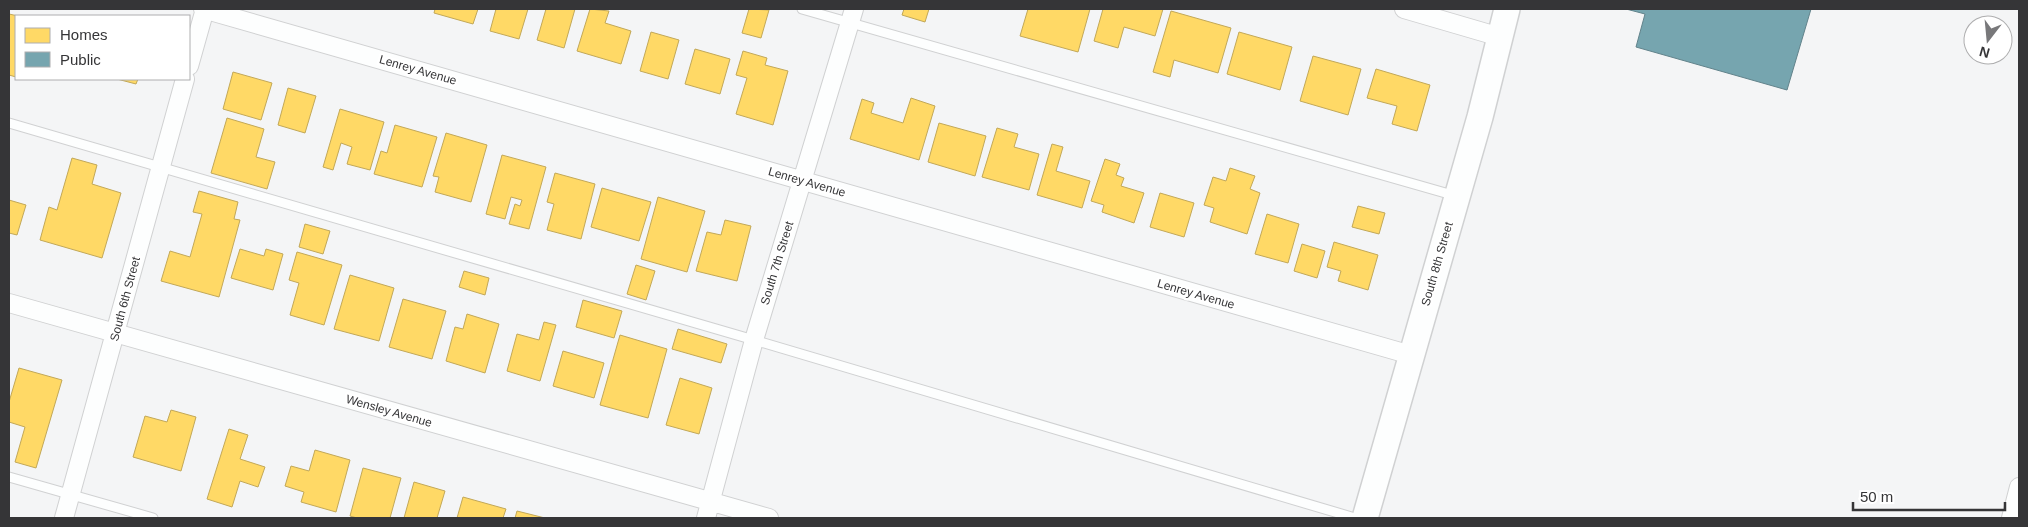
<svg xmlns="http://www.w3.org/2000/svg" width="2028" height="527" viewBox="0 0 2028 527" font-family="Arial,sans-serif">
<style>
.homes{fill:#ffd966;stroke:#c2a858}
.public{fill:#76a5af;stroke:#62838b}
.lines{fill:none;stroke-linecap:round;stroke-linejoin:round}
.lane-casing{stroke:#d0d1d2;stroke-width:11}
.street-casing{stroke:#d0d1d2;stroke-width:20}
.secondary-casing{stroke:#d0d1d2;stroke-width:28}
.lane{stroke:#fdfefe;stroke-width:9}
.street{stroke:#fdfefe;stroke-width:18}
.secondary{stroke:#fdfefe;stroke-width:25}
.labels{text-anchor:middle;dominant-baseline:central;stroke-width:5;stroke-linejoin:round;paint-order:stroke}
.street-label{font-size:12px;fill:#353537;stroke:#fff}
</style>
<rect width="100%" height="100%" fill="#f4f5f6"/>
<path class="homes" d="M 435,9 L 478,9 L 473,24 L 434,13 Z
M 496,9 L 528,9 L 519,39 L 490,31 Z
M 546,9 L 575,9 L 564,48 L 537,40 Z
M 590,9 L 609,11 L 605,23 L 631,31 L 621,64 L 577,51 Z
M 749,9 L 769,10 L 761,38 L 742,33 Z
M 904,9 L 929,9 L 925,22 L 902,15 Z
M 1028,9 L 1090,9 L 1078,52 L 1020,36 Z
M 1103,9 L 1163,9 L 1155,36 L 1124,27 L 1118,48 L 1094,41 Z
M 1171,11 L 1231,28 L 1218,73 L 1174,60 L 1170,77 L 1153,72 Z
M 9,14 L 18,16 L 16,16 L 16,77 L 9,75 Z
M 651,32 L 679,40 L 668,79 L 640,71 Z
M 1239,32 L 1292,47 L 1280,90 L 1227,74 Z
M 695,49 L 730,59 L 720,94 L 685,84 Z
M 743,51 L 767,58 L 765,65 L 788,71 L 773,125 L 736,114 L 747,78 L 736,75 Z
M 1313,56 L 1361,69 L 1348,115 L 1300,101 Z
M 1376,69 L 1430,85 L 1417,131 L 1392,124 L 1397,106 L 1367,98 Z
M 233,72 L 272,83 L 261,120 L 223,109 Z
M 117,79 L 138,79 L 136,84 Z
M 288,88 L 316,96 L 305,133 L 278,125 Z
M 911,98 L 935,106 L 919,160 L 850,139 L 862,99 L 874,103 L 871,113 L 903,123 Z
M 340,109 L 384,122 L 370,170 L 347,164 L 352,147 L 341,143 L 333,170 L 323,167 Z
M 227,118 L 264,129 L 256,157 L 275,162 L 267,189 L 211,173 Z
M 939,123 L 986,136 L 975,176 L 928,162 Z
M 395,125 L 437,137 L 422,187 L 374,174 L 381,151 L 387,153 Z
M 997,128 L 1018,134 L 1014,147 L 1039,154 L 1029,190 L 982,177 Z
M 446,133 L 487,145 L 471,202 L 435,192 L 439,177 L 433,176 Z
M 1052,144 L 1063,147 L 1056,171 L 1090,181 L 1082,208 L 1037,195 Z
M 502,155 L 546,167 L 529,229 L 509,224 L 515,204 L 520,206 L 522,200 L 511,197 L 505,219 L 486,214 Z
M 72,158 L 97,165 L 92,184 L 121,193 L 102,258 L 40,240 L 49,207 L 57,210 Z
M 1105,159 L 1120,164 L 1116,175 L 1124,178 L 1121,186 L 1144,193 L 1134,223 L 1102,212 L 1104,205 L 1091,201 Z
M 1230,168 L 1255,176 L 1250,189 L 1260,193 L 1247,234 L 1210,222 L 1214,208 L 1204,205 L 1213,177 L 1226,181 Z
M 555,173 L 595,184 L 581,239 L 547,230 L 554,204 L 547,202 Z
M 602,188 L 651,202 L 639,241 L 591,227 Z
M 199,191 L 238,202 L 234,219 L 240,220 L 219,297 L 161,281 L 170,251 L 190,257 L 202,214 L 193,212 Z
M 1160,193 L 1194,203 L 1184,237 L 1150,227 Z
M 658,197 L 705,211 L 687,272 L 641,259 Z
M 9,200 L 26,205 L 17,235 L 9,233 Z
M 1358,206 L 1385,213 L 1379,234 L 1352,227 Z
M 1267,214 L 1299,224 L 1288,263 L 1255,254 Z
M 725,220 L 751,226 L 737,281 L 696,271 L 707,232 L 721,235 Z
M 305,224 L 330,231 L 323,254 L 299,247 Z
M 1334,242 L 1378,255 L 1368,290 L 1338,281 L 1341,271 L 1327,267 Z
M 1302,244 L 1325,251 L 1317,278 L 1294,271 Z
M 240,249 L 264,256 L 266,249 L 283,254 L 273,290 L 231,278 Z
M 297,252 L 342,265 L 324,325 L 290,315 L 299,283 L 289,280 Z
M 636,265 L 655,271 L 646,300 L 627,294 Z
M 464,271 L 489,278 L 485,295 L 459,287 Z
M 350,275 L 394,288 L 379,341 L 334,329 Z
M 403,299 L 446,311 L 432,359 L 389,347 Z
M 583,300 L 622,311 L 614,338 L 576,327 Z
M 467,314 L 499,324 L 485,373 L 446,361 L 455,327 L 463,329 Z
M 544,322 L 556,325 L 540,381 L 507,371 L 517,334 L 539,340 Z
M 678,329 L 727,344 L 721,363 L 672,349 Z
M 620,335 L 667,349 L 648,418 L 600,405 Z
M 563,351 L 604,363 L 594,398 L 553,386 Z
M 19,368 L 62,380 L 36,468 L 15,462 L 25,427 L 9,422 L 9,402 Z
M 680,378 L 712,388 L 699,434 L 666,425 Z
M 171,410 L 196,417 L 181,471 L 133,457 L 145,416 L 167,422 Z
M 229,429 L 248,435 L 240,459 L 265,467 L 258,487 L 240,481 L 232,507 L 207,499 Z
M 315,450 L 350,460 L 336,512 L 301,502 L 304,492 L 285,486 L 291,466 L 309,471 Z
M 363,468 L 401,478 L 390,518 L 357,518 L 350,516 Z
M 414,482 L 445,491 L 437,518 L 404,518 Z
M 463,497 L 506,509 L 503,518 L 457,518 Z
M 517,511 L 545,518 L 515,518 Z"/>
<path class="public" d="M 1626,9 L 1811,9 L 1787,90 L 1636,47 L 1645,14 Z"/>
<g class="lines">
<defs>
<path id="lane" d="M 802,9 L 1456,196
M 9,123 L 754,340 L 1355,518
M 9,477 L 153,518"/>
<path id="street" d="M 203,9 L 1411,355
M 1404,9 L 1500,37
M 189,66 L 205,9
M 9,303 L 769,518
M 64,518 L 185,79
M 706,518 L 754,340 L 854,9
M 2011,518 L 2019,487"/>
<path id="secondary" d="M 1365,518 L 1480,117 L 1507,9"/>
</defs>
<use href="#lane" class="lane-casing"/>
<use href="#street" class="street-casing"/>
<use href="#secondary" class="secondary-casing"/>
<use href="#lane" class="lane"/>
<use href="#street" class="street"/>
<use href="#secondary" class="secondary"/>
</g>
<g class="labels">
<g class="street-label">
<text transform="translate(418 70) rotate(16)">Lenrey Avenue</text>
<text transform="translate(807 182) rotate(16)">Lenrey Avenue</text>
<text transform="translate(777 263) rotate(-73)">South 7th Street</text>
<text transform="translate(1437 264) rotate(-74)">South 8th Street</text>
<text transform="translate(1196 294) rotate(16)">Lenrey Avenue</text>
<text transform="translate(125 299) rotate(-75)">South 6th Street</text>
<text transform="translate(389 411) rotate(16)">Wensley Avenue</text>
</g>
</g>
<rect width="2028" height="527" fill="none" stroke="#353537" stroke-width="20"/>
<rect x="15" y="15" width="175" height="65" fill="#ffffff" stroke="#aeaeaf"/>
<rect x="25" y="28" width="25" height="15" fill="#ffd966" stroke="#aeaeaf"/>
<text x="60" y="40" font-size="15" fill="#353537">Homes</text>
<rect x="25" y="52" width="25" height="15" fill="#76a5af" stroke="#aeaeaf"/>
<text x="60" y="65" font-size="15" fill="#353537">Public</text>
<g transform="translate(1988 40) rotate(196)"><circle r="24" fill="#ffffff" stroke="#aeaeaf"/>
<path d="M0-4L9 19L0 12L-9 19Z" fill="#78787a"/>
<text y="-8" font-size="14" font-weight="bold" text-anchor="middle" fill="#353537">N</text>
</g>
<path d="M1853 502v8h152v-8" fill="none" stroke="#353537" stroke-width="2.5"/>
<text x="1860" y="502" font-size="15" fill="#353537" stroke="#ffffff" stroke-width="4" paint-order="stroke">50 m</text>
</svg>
